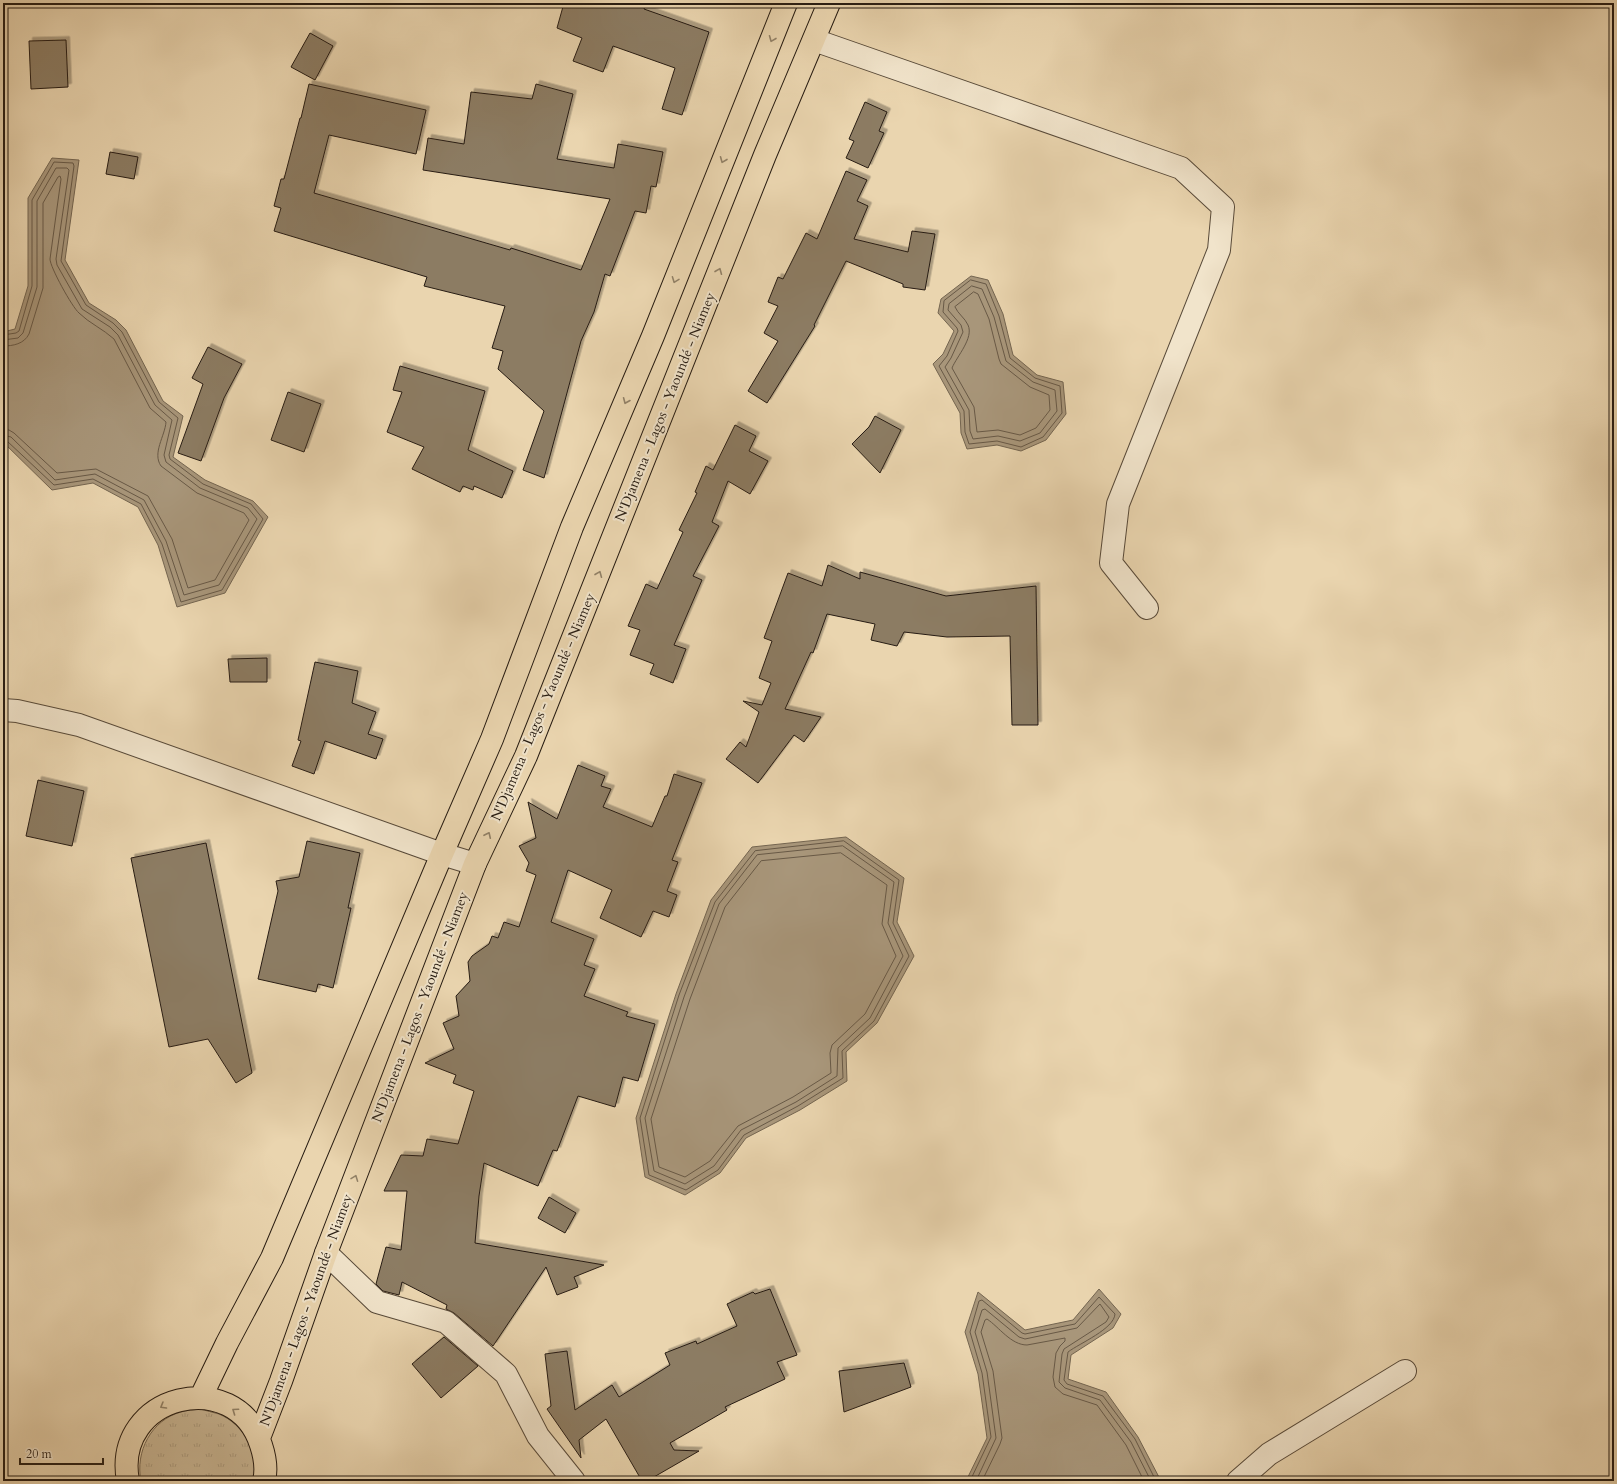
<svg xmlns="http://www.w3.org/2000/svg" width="1617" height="1484" viewBox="0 0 1617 1484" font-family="Cardo,serif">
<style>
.grass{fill:url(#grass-tufts);stroke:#786953}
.water{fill:#a8967a;stroke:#746550}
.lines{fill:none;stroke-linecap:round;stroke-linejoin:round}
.shore{stroke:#685946;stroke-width:1}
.building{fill:#8c7c64;stroke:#271c12;filter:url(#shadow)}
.street-casing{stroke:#584a39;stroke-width:24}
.highway-casing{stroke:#271c12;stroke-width:24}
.street{stroke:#f1e4cb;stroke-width:22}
.highway{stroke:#ead5af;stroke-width:22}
.oneway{stroke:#928268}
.labels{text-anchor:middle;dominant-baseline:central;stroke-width:4;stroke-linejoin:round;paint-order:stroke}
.street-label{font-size:14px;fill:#271c12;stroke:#f1e4cb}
</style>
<defs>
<pattern id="grass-tufts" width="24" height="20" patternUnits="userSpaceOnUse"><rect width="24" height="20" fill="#c9b694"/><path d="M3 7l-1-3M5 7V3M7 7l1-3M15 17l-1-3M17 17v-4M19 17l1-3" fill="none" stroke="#ad9c7f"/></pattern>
<filter id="shadow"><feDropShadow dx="3.5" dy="-3.5" stdDeviation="0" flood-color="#0004"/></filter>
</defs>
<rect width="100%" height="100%" fill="#ead5af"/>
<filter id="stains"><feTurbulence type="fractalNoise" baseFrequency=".005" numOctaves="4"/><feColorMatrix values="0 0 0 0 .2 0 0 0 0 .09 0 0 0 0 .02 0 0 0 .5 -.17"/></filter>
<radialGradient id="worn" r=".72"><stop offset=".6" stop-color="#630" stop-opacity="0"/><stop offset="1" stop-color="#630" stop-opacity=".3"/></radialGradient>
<path class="grass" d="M 200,1409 C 206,1411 213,1412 219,1414 C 243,1424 263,1455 254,1481 L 141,1481 C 135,1452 151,1420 181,1412 C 187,1410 194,1410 200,1409 Z"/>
<path class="water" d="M 52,158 L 79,160 L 65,260 L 89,303 L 116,320 L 126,330 L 163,401 L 183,416 L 173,457 L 205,480 L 253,501 L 268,517 L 225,593 L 177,607 L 158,545 L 138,507 L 93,483 L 52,490 L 3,442 L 3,332 L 15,329 L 28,286 L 28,198 Z
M 971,276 L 988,280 L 1003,314 L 1013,355 L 1037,375 L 1063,382 L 1066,414 L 1046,440 L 1021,451 L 997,445 L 967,449 L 961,433 L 960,413 L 933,364 L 943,354 L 954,331 L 938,313 L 941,299 Z
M 846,837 L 904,878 L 897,922 L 914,956 L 877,1023 L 846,1052 L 847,1081 L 800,1110 L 746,1138 L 720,1173 L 685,1195 L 645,1177 L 636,1118 L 676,994 L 711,900 L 752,847 Z
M 1099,1289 L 1121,1314 L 1113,1328 L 1071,1355 L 1068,1379 L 1106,1392 L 1138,1437 L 1161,1481 L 966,1481 L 987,1438 L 978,1374 L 965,1332 L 978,1292 L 1025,1330 L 1073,1320 Z"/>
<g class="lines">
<path class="shore" d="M 971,280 L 986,284 L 999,316 L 1010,358 L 1035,378 L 1060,386 L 1062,413 L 1043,437 L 1021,447 L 997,441 L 969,444 L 965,432 L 964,411 L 939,366 L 947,356 L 958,331 L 957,328 L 943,312 L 944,301 Z
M 972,286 L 982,289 L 994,317 L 1006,361 L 1033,382 L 1055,390 L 1057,411 L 1040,433 L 1020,441 L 998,436 L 973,439 L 970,431 L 969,410 L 945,367 L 951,358 L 963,332 L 961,325 L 948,310 L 949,304 Z
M 974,292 L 978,294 L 989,319 L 999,359 L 1001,364 L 1030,387 L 1049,395 L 1050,410 L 1036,428 L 1020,435 L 998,430 L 977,432 L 974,407 L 952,368 C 957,356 974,338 968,325 C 965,318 958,314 955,307 Z
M 3,335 L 16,333 L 19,331 L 32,286 L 32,200 L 54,162 L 73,163 L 74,166 L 61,261 L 86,305 L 113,323 L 122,332 L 159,402 L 178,418 L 169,455 L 170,459 L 203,484 L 251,504 L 263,519 L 222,590 L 181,602 L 162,544 L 141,504 L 93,479 L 54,485 L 7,441 L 3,440
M 3,340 L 18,338 L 23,333 L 37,287 L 37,201 L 56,168 L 67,168 L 69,170 L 56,259 L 57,265 L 82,309 L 110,327 L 118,335 L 155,405 L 172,420 L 164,455 L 166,462 L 200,488 L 248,508 L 257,519 L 219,585 L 184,595 L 166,541 L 144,500 L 95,474 L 55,480 L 11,437 L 3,435
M 3,346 C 13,346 24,344 29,334 L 43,288 L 43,203 L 58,177 L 60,176 L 61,179 L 50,259 C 50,267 72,307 79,313 C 89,323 103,329 114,339 L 150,408 L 166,422 C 165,436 152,453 161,466 L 197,493 L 244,513 L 249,520 L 215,580 L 188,588 L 172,539 L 148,496 L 96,469 L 57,473 L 14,433 L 9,430 L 3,429
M 844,841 L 899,880 L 893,923 L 909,956 L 874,1021 L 842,1051 L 843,1078 L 798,1106 L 744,1135 L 718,1170 L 686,1190 L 649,1175 L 640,1118 L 679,995 L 715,902 L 755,851 Z
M 843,846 L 894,882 L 888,923 L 903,956 L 870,1018 L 838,1048 L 837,1076 L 796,1102 L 741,1130 L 714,1166 L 685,1184 L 654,1171 L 645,1118 L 684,997 L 719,904 L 757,855 Z
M 841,853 L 887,885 L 882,924 L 896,956 L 865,1014 L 832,1045 L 830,1053 L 831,1073 L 793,1097 L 738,1126 L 710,1161 L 685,1177 L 659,1167 L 651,1119 L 690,999 L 725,907 L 761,861 Z
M 970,1481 L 991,1437 L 982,1373 L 970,1332 L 979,1301 L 982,1300 L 1022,1333 L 1025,1334 L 1075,1324 L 1099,1297 L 1115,1314 C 1114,1329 1080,1343 1068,1352 L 1064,1380 L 1067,1384 L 1103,1396 L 1135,1439 L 1156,1481
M 976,1481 L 996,1438 L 987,1372 L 975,1332 L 982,1310 L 985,1309 L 1019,1337 L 1025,1339 L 1077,1328 L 1100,1304 L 1109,1317 L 1106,1322 L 1064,1349 L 1062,1354 L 1059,1382 L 1065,1388 L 1100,1400 L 1131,1442 L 1151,1481
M 982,1481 L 1000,1444 L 1002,1438 L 993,1371 L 981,1332 L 985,1320 L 987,1319 C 999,1327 1011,1345 1027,1345 L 1065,1338 L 1065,1341 L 1060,1346 L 1056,1353 L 1053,1377 L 1055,1387 L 1063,1394 L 1097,1405 L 1126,1445 L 1144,1481"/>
</g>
<path class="building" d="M 564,3 L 646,3 L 644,9 L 709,32 L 682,115 L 662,109 L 675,68 L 613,46 L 603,72 L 573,61 L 582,38 L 557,28 Z
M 310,33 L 333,46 L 315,80 L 291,67 Z
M 66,40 L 68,87 L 31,89 L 29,41 Z
M 309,84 L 426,110 L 416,154 L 329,135 L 314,193 L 510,250 L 511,248 L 581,270 L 610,199 L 423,170 L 428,138 L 464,144 L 471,92 L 532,99 L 536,84 L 573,94 L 557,159 L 614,168 L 618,144 L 663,152 L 656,187 L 651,186 L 646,213 L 635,211 L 610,276 L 605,274 L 594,312 L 581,341 L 544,478 L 523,470 L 544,411 L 498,369 L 503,351 L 492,348 L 505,306 L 424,286 L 427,277 L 274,231 L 281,208 L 274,206 L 281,179 L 284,179 L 300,118 L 301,118 Z
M 865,102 L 887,112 L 879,131 L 884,133 L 868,168 L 846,158 L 854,141 L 849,139 Z
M 110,152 L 138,157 L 134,179 L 106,174 Z
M 846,171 L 867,180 L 857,201 L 868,206 L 854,239 L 908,252 L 912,231 L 935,234 L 925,290 L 903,287 L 903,284 L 846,261 L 814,325 L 815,326 L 767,403 L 748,391 L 778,341 L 764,333 L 778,306 L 768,302 L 778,277 L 783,279 L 806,233 L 817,239 Z
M 208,347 L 242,364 L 224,398 L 201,461 L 178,453 L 203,384 L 192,378 Z
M 400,366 L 485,391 L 468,450 L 513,471 L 502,498 L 474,486 L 473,490 L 463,486 L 460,492 L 412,469 L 424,447 L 387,432 L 402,392 L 393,390 Z
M 288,392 L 321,404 L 304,452 L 271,440 Z
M 875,416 L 901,430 L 880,473 L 852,444 L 869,427 Z
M 735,425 L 756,436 L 749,451 L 768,461 L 750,494 L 728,481 L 712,522 L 719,526 L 693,576 L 702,580 L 674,645 L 686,649 L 673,683 L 650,674 L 654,664 L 630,655 L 640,630 L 628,626 L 646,584 L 657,589 L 683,532 L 679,530 L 697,493 L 695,492 L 706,466 L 713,470 Z
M 828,565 L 860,579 L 860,572 L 946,596 L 1036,586 L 1038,725 L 1012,725 L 1010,636 L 947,637 L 904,632 L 897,646 L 871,640 L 875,624 L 827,614 L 813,653 L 811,652 L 785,709 L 821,717 L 804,742 L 794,735 L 758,783 L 726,759 L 740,742 L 746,747 L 759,712 L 743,701 L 762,705 L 771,683 L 759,678 L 772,641 L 764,638 L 788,573 L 822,586 Z
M 267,658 L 267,682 L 230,682 L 228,659 Z
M 315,662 L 358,671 L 352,703 L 376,712 L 368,734 L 383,739 L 376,759 L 325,741 L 314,774 L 292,766 L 301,741 L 298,740 Z
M 578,765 L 605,776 L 601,786 L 611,789 L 603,807 L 652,827 L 665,796 L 667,796 L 674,774 L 702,783 L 672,860 L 678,862 L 667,891 L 677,895 L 669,917 L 653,911 L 641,937 L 600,918 L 612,890 L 568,870 L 551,922 L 594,939 L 584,965 L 595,969 L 584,996 L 628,1012 L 626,1016 L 655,1024 L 638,1081 L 623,1077 L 615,1107 L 578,1096 L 557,1151 L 553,1150 L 538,1186 L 484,1163 L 479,1196 L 475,1243 L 604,1265 L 574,1277 L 578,1287 L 557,1295 L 546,1267 L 493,1346 L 454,1313 L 446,1309 L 447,1305 L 402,1282 L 399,1295 L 383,1291 L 376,1284 L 386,1247 L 401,1250 L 407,1191 L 384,1191 L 401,1155 L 423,1156 L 427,1139 L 458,1144 L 474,1091 L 453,1083 L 456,1075 L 425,1063 L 454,1049 L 443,1023 L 459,1016 L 456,996 L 470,981 L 468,962 L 472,956 L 489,944 L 492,936 L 498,938 L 504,922 L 519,927 L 536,875 L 526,871 L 529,863 L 519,846 L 536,838 L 528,802 L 557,819 Z
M 38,780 L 84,791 L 72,846 L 26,836 Z
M 307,841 L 360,853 L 348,908 L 351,908 L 333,988 L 318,984 L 316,992 L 258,979 L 278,891 L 276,881 L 299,877 Z
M 206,843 L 252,1073 L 236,1083 L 208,1039 L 169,1047 L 131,858 Z
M 549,1197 L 576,1213 L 565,1233 L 538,1218 Z
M 770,1289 L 797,1355 L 777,1362 L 785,1379 L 725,1407 L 727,1410 L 670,1443 L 674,1450 L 699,1451 L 647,1481 L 642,1481 L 606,1419 L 579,1440 L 581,1458 L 547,1409 L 551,1406 L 545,1354 L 567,1351 L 575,1410 L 612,1385 L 619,1397 L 670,1365 L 665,1353 L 696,1341 L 697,1344 L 737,1326 L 727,1304 L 753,1292 L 755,1294 Z
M 444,1337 L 478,1366 L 441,1398 L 412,1364 Z
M 904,1363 L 911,1387 L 844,1412 L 839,1371 Z"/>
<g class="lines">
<defs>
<path id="street" d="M 814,40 L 1181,168 L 1223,207 L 1219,250 L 1118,504 L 1111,563 L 1147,608
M 3,710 L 17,711 L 79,725 L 442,854 L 475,864
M 326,1253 L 377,1302 L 446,1322 L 506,1374 L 538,1436 L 574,1481
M 1238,1481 L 1269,1454 L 1405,1371"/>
<path id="highway" d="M 201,1397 L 227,1343 L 272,1258 L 442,854 L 492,739 L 572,527 L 653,336 L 786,3
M 259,1438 L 281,1381 L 326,1253 L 475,864 L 526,756 L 765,155 L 829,3
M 128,1481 C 112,1394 236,1365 261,1445 C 265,1457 267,1469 264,1481"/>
</defs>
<use href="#street" class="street-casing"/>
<use href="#highway" class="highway-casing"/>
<use href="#street" class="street"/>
<use href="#highway" class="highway"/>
</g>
<defs><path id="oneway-chevron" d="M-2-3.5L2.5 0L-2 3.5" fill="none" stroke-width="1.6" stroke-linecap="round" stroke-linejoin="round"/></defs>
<g class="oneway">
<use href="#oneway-chevron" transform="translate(772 39) rotate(112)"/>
<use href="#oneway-chevron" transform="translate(723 160) rotate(112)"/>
<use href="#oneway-chevron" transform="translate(719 271) rotate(-68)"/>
<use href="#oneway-chevron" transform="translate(675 280) rotate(111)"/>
<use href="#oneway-chevron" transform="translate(626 401) rotate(113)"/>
<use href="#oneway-chevron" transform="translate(599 574) rotate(-68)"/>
<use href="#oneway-chevron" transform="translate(488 835) rotate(-65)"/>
<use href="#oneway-chevron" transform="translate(355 1178) rotate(-69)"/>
<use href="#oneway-chevron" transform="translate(163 1406) rotate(150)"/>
<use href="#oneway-chevron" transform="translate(235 1411) rotate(-145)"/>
</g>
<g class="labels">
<g class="street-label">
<text transform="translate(665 407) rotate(-68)">N'Djamena - Lagos - Yaoundé - Niamey</text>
<text transform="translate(543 707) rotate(-67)">N'Djamena - Lagos - Yaoundé - Niamey</text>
<text transform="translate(420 1007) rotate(-69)">N'Djamena - Lagos - Yaoundé - Niamey</text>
<text transform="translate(306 1310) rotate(-70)">N'Djamena - Lagos - Yaoundé - Niamey</text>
</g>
</g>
<rect width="1617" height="1484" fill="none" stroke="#ead5af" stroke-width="16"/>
<rect x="4" y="4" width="1609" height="1476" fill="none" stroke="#271c12" stroke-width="2"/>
<rect x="8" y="8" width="1601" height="1468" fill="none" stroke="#271c12"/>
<path d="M20 1458v6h83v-6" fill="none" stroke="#271c12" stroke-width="2"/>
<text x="26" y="1458" font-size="12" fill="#271c12" stroke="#f1e4cb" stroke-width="3" paint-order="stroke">20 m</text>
<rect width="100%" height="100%" filter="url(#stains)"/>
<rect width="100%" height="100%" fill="url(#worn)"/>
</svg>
